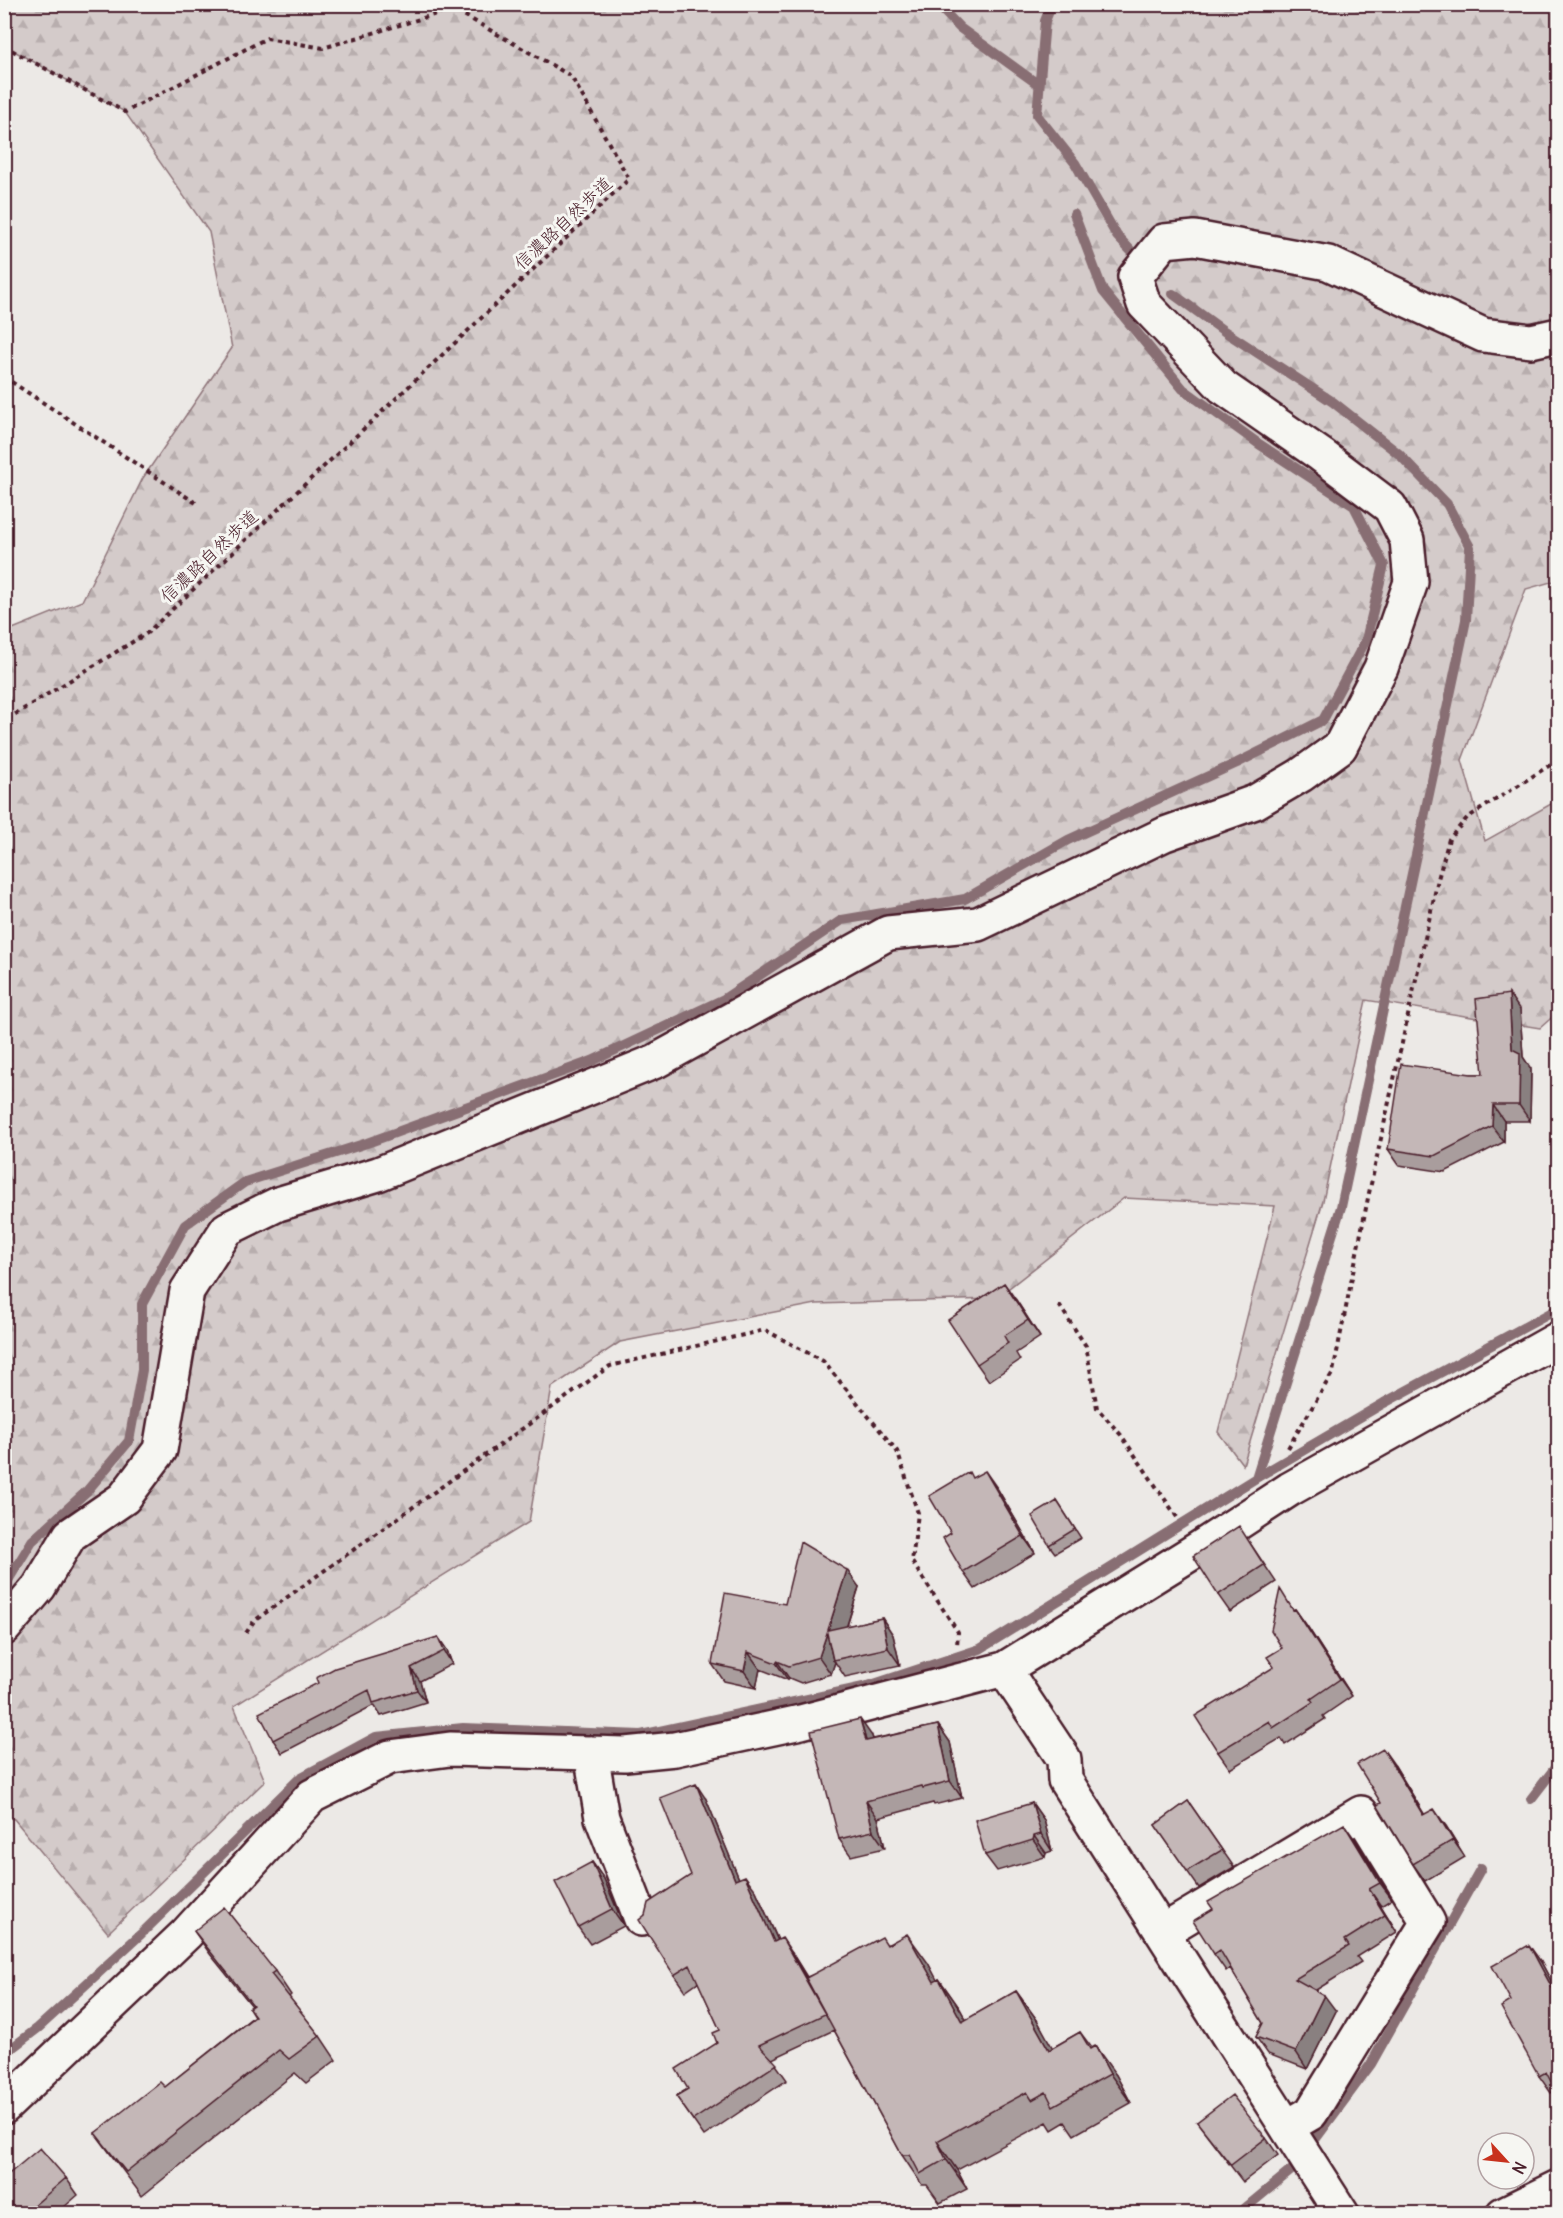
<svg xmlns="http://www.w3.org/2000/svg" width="1563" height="2218" viewBox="0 0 1563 2218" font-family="Delius,'Klee One',sans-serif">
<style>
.forest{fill:url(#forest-firs);stroke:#8f757a;stroke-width:1.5}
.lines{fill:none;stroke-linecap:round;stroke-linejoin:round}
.stream{stroke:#886e73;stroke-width:10}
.minor-casing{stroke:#4a1f2b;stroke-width:38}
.path{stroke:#4a1f2b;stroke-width:4;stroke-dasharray:4.5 4.5;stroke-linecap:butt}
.minor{stroke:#f6f6f2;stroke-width:33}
.wall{fill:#a99d9d;stroke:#4a1f2b;stroke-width:1.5}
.shaded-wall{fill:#898080;stroke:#4a1f2b;stroke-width:1.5}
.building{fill:#c4b7b7;stroke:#4a1f2b;stroke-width:1.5}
.labels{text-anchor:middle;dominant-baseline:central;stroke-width:6;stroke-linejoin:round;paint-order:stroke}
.street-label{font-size:18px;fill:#4a1f2b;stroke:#f6f6f2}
</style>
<defs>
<pattern id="forest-firs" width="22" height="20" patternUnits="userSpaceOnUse" patternTransform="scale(1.5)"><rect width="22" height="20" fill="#d4cbca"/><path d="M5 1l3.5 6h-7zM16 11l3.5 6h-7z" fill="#b8aeae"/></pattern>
</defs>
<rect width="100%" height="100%" fill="#ece9e6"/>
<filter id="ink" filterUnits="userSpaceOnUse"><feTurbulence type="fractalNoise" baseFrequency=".0167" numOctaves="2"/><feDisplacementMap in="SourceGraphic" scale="12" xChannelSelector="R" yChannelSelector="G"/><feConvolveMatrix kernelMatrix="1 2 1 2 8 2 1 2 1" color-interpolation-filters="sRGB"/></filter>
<g filter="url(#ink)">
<path class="forest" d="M 5,5 L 1558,5 L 1558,580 L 1526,589 L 1462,760 L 1485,841 L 1558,800 L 1558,1012 L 1540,1028 L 1366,1000 L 1323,1201 L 1243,1465 L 1218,1432 L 1275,1206 L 1124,1198 L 995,1299 L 816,1304 L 620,1342 L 552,1387 L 529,1522 L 234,1706 L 265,1781 L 108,1933 L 14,1819 L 5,1817 L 5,632 L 82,601 L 143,478 L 232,348 L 209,232 L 125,112 L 5,46 Z"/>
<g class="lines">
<path class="stream" d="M 937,4 L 960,28 L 1039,85
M 1052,4 L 1045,21 L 1037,115 L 1075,163 L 1117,236 L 1133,253
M 1173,294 L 1224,331 L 1333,402 L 1399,454 L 1447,504 L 1470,547 L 1466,620 L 1341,1207 L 1256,1478
M 4,1587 L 32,1541 L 87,1491 L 129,1441 L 142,1370 L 142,1304 L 185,1225 L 245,1182 L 367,1143 L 592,1061 L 724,999 L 842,920 L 965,899 L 1068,840 L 1237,763 L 1323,720 L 1366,640 L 1384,565 L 1354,506 L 1259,444 L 1183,389 L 1103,291 L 1074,214
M 1531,1799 L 1558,1764
M 4,2054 L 38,2028 L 141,1934 L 300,1778 L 376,1737 L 463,1728 L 641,1735 L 868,1686 L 980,1649 L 1256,1478 L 1384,1403 L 1558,1309
M 1238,2214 L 1294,2168 L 1371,2064 L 1481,1868"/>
<defs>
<path id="minor" d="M 4,1628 L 39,1587 L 70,1535 L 124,1498 L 160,1450 L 187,1291 L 227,1229 L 278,1204 L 378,1174 L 656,1061 L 888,933 L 978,924 L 1165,834 L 1255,802 L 1301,775 L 1340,747 L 1381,668 L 1411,582 L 1407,540 L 1390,507 L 1321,455 L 1223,387 L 1144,304 L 1135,277 L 1164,241 L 1195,238 L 1328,263 L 1483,335 L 1531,341 L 1558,335
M 1004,1669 L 1064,1759 L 1065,1780 L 1342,2214
M 591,1753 L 602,1818 L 641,1919
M 1162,1932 L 1361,1813 L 1428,1922 L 1311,2113 L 1287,2127
M 4,2107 L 186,1934 L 312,1796 L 390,1757 L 450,1749 L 625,1754 L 675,1749 L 801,1722 L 1004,1669 L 1198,1549 L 1290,1489 L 1558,1339
M 1503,2214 L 1558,2187"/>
</defs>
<use href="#minor" class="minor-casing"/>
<path class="path" d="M 4,46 L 125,112 L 267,38 L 323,48 L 453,9 L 571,76 L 629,179 L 147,633 L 4,721
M 4,377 L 199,505
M 1059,1305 L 1086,1346 L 1097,1408 L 1121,1435 L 1179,1520
M 1288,1448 L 1333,1372 L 1369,1193 L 1438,879 L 1449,839 L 1467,818 L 1558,760
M 246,1633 L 254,1621 L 610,1366 L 765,1330 L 823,1361 L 897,1451 L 918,1513 L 912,1562 L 958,1632 L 957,1646"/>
<use href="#minor" class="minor"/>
</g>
<path class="wall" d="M 1520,1010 L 1523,1057 L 1531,1069 L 1530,1121 L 1504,1121 L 1504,1142 L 1445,1172 L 1399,1165 L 1388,1149 L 1471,1074 L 1483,1074 Z
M 1016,1300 L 1040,1337 L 1016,1353 L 1020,1360 L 989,1381 L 977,1364 Z
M 973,1478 L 997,1488 L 1035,1553 L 975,1589 L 963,1572 L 951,1533 Z
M 1057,1501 L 1081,1538 L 1055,1553 L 1049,1545 Z
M 1250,1543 L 1276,1582 L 1230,1612 L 1218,1595 Z
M 859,1587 L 847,1626 L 882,1618 L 893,1635 L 900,1665 L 845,1677 L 835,1662 L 831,1674 L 801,1683 L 789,1678 L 788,1680 L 760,1669 L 756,1688 L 724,1681 L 712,1664 L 785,1604 Z
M 1294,1609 L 1295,1609 L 1307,1626 L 1352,1696 L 1323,1716 L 1325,1719 L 1285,1745 L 1281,1738 L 1230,1769 L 1218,1752 L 1274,1667 L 1282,1648 Z
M 438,1637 L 447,1650 L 452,1664 L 420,1681 L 426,1702 L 381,1716 L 374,1705 L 282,1753 L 273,1740 L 318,1683 Z
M 938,1725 L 950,1742 L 962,1798 L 934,1805 L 933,1803 L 878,1818 L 885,1848 L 851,1856 L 839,1839 L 872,1736 L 873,1739 Z
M 1395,1766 L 1424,1814 L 1446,1826 L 1465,1857 L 1425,1881 L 1413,1864 L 1381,1803 Z
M 706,1799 L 739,1879 L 756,1891 L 778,1940 L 792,1953 L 807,1977 L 888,1944 L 928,1963 L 937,1981 L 939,1979 L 960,2009 L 966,2020 L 1016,1991 L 1037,2020 L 1052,2048 L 1080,2032 L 1092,2048 L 1116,2075 L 1131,2103 L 1074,2135 L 1065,2122 L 1052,2130 L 1047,2122 L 957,2170 L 967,2189 L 940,2203 L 927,2185 L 922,2185 L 902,2155 L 834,2030 L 772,2059 L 787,2080 L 704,2136 L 676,2096 L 688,2089 L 717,2043 L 720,2030 L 698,1982 L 685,1991 L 674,1975 L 645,1915 L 691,1875 Z
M 1188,1801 L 1234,1867 L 1199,1888 L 1155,1825 Z
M 1032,1803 L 1044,1820 L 1052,1851 L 1046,1853 L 1045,1857 L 997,1871 L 985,1855 Z
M 1356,1841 L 1392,1899 L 1381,1906 L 1397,1932 L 1357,1957 L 1361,1962 L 1316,1990 L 1336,2011 L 1307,2069 L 1268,2054 L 1256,2037 L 1263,2023 L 1230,1968 L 1226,1971 L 1214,1954 Z
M 592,1862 L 604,1879 L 624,1926 L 590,1944 L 578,1927 Z
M 194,1931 L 275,1971 L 291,1995 L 289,1997 L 320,2036 L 336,2060 L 306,2083 L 295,2073 L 142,2196 L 112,2156 L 95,2133 L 165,2087 L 254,2016 L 249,2008 L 252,2006 L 210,1954 Z
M 1541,1962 L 1558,1994 L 1558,2095 L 1556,2090 L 1551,2093 L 1539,2076 L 1511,2001 Z
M 1197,2122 L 1266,2138 L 1278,2155 L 1243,2182 Z
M 66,2178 L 78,2195 L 56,2214 L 4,2214 Z"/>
<path class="shaded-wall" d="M 1509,994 L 1520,1010 L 1523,1057 L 1531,1069 L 1530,1121 L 1519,1105 L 1512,1049 Z
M 1493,1105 L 1504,1121 L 1504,1142 L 1492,1126 Z
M 1004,1283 L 1016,1300 L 1040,1337 L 1028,1320 Z
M 985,1471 L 997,1488 L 1035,1553 L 1023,1536 Z
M 847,1570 L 859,1587 L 840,1647 L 828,1630 Z
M 1295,1609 L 1307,1626 L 1352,1696 L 1340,1679 Z
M 882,1618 L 893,1635 L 900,1665 L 888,1648 Z
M 827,1633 L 833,1660 L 835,1662 L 831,1674 L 819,1657 Z
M 438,1637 L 447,1650 L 452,1664 L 444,1651 Z
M 748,1652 L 760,1669 L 756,1688 L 744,1671 Z
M 777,1661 L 789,1678 L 788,1680 L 776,1663 Z
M 411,1668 L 420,1681 L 426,1702 L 417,1690 Z
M 860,1719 L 872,1736 L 878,1758 L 866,1741 Z
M 938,1725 L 950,1742 L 962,1798 L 950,1781 Z
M 1383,1749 L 1395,1766 L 1435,1832 L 1423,1815 Z
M 696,1784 L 706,1799 L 746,1896 L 735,1880 Z
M 866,1801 L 878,1818 L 885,1848 L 873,1831 Z
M 1032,1803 L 1044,1820 L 1052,1851 L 1041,1834 Z
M 1434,1809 L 1446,1826 L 1465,1857 L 1453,1840 Z
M 1344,1824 L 1356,1841 L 1392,1899 L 1380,1883 Z
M 1034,1836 L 1046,1853 L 1045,1857 L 1033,1840 Z
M 592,1862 L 604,1879 L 624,1926 L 612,1909 Z
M 745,1876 L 756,1891 L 785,1957 L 774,1942 Z
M 1369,1889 L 1381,1906 L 1397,1932 L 1385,1915 Z
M 907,1934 L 928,1963 L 954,2012 L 934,1982 Z
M 782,1938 L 792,1953 L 837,2029 L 826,2013 Z
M 1529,1945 L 1541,1962 L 1558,1994 L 1558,1999 Z
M 939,1979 L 960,2009 L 983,2051 L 962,2022 Z
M 1016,1991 L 1037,2020 L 1070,2079 L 1049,2050 Z
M 1324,1995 L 1336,2011 L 1307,2069 L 1296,2052 Z
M 1095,2046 L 1116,2075 L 1131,2103 L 1110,2074 Z
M 937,2141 L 957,2170 L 967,2189 L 946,2159 Z"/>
<path class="building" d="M 1509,994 L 1512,1049 L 1520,1053 L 1519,1105 L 1493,1105 L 1492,1126 L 1434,1156 L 1388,1149 L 1401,1064 L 1471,1074 L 1483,1074 L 1476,999 Z
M 1004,1283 L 1028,1320 L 1004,1336 L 1008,1343 L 977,1364 L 948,1320 Z
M 985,1471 L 1023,1536 L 963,1572 L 943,1538 L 951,1533 L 929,1496 L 969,1472 L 972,1478 Z
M 1057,1501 L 1075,1529 L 1049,1545 L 1032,1516 Z
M 1239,1526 L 1264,1565 L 1218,1595 L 1193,1556 Z
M 800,1542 L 847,1570 L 828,1630 L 882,1618 L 888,1648 L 833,1660 L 827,1633 L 819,1657 L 789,1666 L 777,1661 L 776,1663 L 748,1652 L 744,1671 L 712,1664 L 725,1593 L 785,1604 Z
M 1280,1589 L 1293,1610 L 1295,1609 L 1340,1679 L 1311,1699 L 1313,1702 L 1273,1728 L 1269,1721 L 1218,1752 L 1195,1716 L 1274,1667 L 1267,1657 L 1282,1648 L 1271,1630 Z
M 438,1637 L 444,1651 L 411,1668 L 417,1690 L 373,1703 L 369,1690 L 273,1740 L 259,1713 L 318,1683 L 316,1678 L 335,1668 Z
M 860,1719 L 866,1741 L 938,1725 L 950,1781 L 923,1788 L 922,1786 L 866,1801 L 873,1831 L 839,1839 L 811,1731 Z
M 1383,1749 L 1423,1815 L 1434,1809 L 1453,1840 L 1413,1864 L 1377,1805 L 1381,1803 L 1357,1764 Z
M 696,1784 L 735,1880 L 745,1876 L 774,1942 L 782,1938 L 825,2014 L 759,2045 L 777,2064 L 693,2120 L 676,2096 L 688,2089 L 676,2069 L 717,2043 L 713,2033 L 720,2030 L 690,1965 L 674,1975 L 639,1920 L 645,1915 L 648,1903 L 691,1875 L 660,1798 Z
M 1188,1801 L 1222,1850 L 1187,1871 L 1155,1825 Z
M 1032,1803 L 1041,1834 L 1034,1836 L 1033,1840 L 985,1855 L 975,1820 Z
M 1344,1824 L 1380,1883 L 1369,1889 L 1385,1915 L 1345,1940 L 1349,1946 L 1295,1979 L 1324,1995 L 1296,2052 L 1256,2037 L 1263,2023 L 1220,1950 L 1214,1954 L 1193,1921 L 1213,1909 L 1208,1902 Z
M 592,1862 L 612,1909 L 578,1927 L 555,1882 Z
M 224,1907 L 275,1971 L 271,1974 L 320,2036 L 289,2059 L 279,2050 L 126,2172 L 95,2133 L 160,2082 L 165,2087 L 255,2016 L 249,2008 L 253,2005 L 194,1931 Z
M 907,1934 L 934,1982 L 939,1979 L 962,2022 L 1016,1991 L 1049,2050 L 1080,2032 L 1090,2049 L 1095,2046 L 1110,2074 L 1053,2106 L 1046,2092 L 1032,2100 L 1027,2092 L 937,2141 L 946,2159 L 920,2174 L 910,2155 L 902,2155 L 806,1978 L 882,1937 L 887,1945 Z
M 1529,1945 L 1558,1999 L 1558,2095 L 1546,2072 L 1539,2076 L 1501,2007 L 1511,2001 L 1492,1966 Z
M 1232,2095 L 1266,2138 L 1231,2165 L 1197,2122 Z
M 40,2148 L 66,2178 L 24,2214 L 4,2214 L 4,2178 Z"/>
</g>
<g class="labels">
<g class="street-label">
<text transform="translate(563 223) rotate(-43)">信濃路自然歩道</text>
<text transform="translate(209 556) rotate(-43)">信濃路自然歩道</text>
</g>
</g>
<rect width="1563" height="2218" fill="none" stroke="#f6f6f2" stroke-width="24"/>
<rect x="12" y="12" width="1539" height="2194" fill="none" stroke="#4a1f2b" stroke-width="2" filter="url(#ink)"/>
<g transform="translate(1506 2161) rotate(117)"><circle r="28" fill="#f6f6f2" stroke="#b1a0a2" stroke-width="1.5"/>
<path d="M0-4.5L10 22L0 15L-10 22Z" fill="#c8321e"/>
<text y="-9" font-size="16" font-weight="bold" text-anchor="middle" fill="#4a1f2b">N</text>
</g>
</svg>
